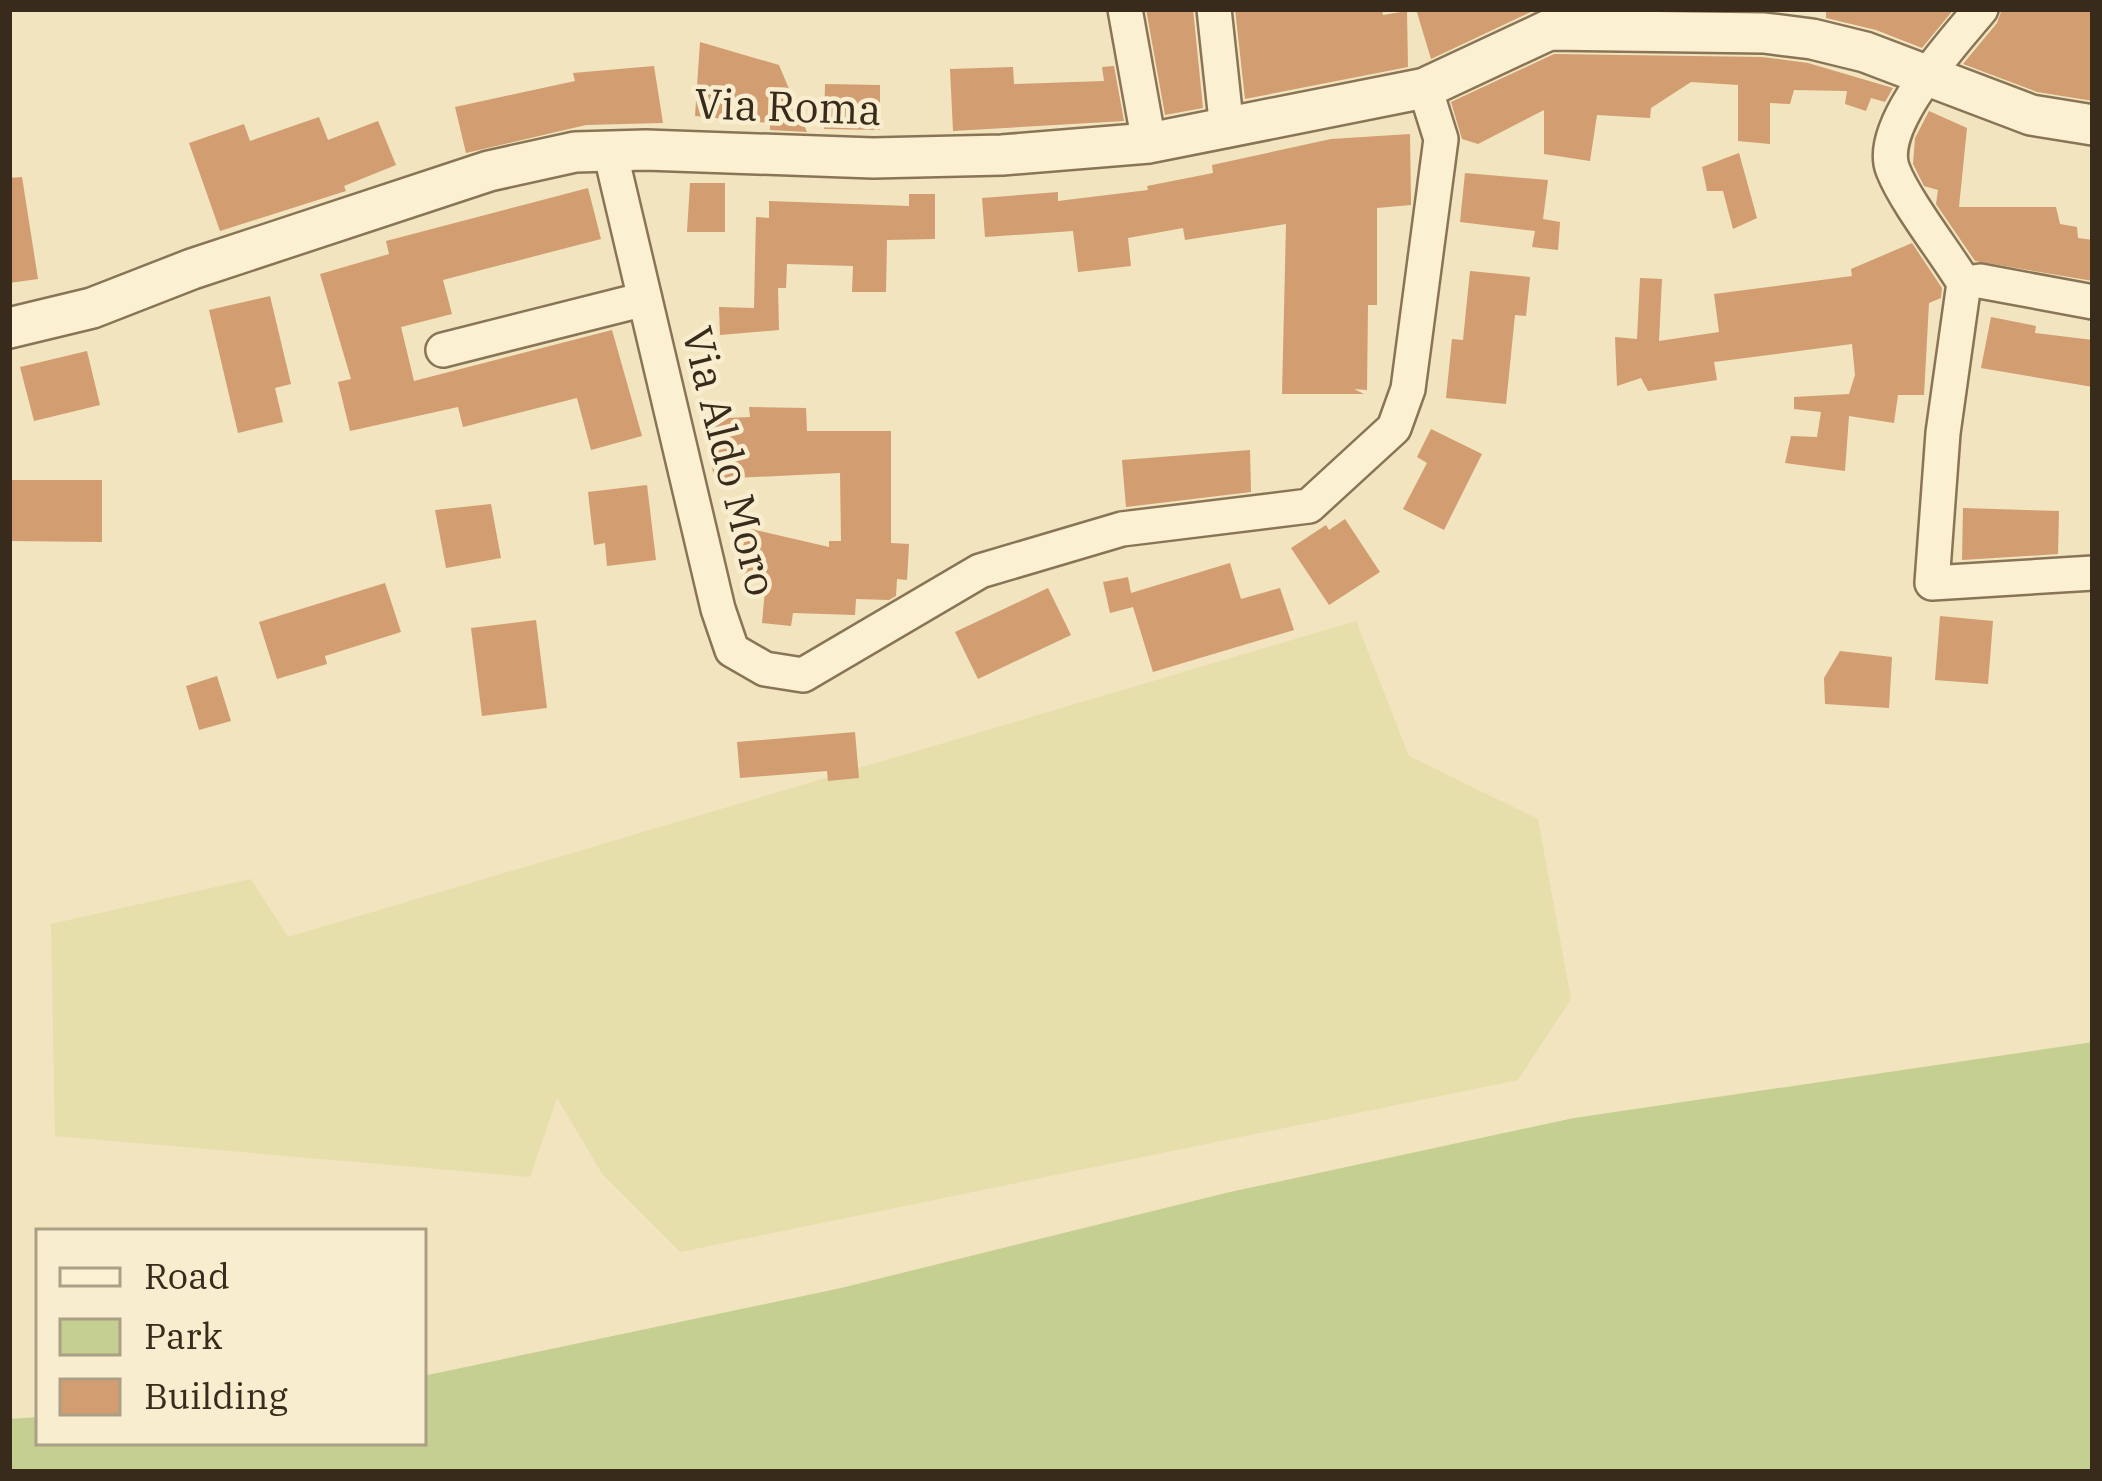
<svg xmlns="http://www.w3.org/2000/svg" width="2102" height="1481" viewBox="0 0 2102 1481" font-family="'IBM Plex Serif',serif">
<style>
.farmland{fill:#e7dfab}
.green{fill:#c5cf91}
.building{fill:#d19d71}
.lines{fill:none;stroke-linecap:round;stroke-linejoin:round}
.minor-casing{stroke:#8a7456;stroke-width:38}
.tertiary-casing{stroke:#8a7456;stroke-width:44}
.minor{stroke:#fbf0d2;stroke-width:33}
.tertiary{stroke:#fbf0d2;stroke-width:39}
.labels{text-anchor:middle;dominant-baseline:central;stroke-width:9;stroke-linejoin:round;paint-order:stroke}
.street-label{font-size:42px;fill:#382b1b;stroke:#f8edce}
</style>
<rect width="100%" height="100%" fill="#f1e4be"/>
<path class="farmland" d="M 1356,621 L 1409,756 L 1538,819 L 1571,999 L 1518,1080 L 680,1252 L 603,1175 L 557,1098 L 530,1177 L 55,1136 L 51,924 L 251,879 L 288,937 Z"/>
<path class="green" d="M 2093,1042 L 2093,1472 L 9,1472 L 9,1419 L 39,1417 L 39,1442 L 423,1442 L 423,1376 L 841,1288 L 1230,1192 L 1574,1118 Z"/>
<path class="building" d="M 1146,9 L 1193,9 L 1203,108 L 1165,115 Z
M 1235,9 L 1382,9 L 1383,15 L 1407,11 L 1408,67 L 1245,99 Z
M 1416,9 L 1537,9 L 1431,59 Z
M 1826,9 L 1954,9 L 1922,48 L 1876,30 L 1826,18 Z
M 2002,9 L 2093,9 L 2093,101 L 2037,92 L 1963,64 L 1997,23 Z
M 700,42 L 779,65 L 807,132 L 770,130 L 770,123 L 695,116 Z
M 1554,54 L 1762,57 L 1808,63 L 1893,88 L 1885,102 L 1871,98 L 1866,111 L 1845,104 L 1847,91 L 1794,90 L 1790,104 L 1770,103 L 1770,144 L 1738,141 L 1738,85 L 1691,82 L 1651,108 L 1650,118 L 1597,115 L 1590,161 L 1544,154 L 1544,110 L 1478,144 L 1462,139 L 1451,102 Z
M 654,66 L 663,123 L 586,125 L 466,153 L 455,107 L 575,81 L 573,73 Z
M 1114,66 L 1124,121 L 953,131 L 950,69 L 1013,67 L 1014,84 L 1104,81 L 1102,67 Z
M 825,84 L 880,85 L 880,130 L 824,129 Z
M 1929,111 L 1967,128 L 1959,207 L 2056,207 L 2060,224 L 2077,227 L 2078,238 L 2093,240 L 2093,281 L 1975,261 L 1936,204 L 1938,190 L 1924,186 L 1913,164 L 1915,138 Z
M 319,117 L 328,140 L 378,121 L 396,165 L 344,186 L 346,191 L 220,231 L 189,143 L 244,124 L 250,141 Z
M 1410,134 L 1411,205 L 1377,208 L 1377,305 L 1368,305 L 1367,390 L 1354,389 L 1364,394 L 1282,394 L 1286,224 L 1185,240 L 1183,228 L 1128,238 L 1131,266 L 1078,272 L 1073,231 L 985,237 L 982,198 L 1058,192 L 1058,201 L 1148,190 L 1147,186 L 1213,173 L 1212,165 L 1331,139 Z
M 1739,153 L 1757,218 L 1733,229 L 1723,191 L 1707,191 L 1702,167 Z
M 1465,173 L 1548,180 L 1543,219 L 1560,222 L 1558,250 L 1532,247 L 1535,231 L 1460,222 Z
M 22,177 L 38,279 L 9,283 L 9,178 Z
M 690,183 L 725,183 L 725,232 L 687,232 Z
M 588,188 L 601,239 L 443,280 L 452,314 L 401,327 L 414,381 L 612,330 L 642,436 L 591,450 L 577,398 L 463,427 L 458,407 L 350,431 L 338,382 L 351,379 L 320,274 L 389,254 L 386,241 Z
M 909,194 L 935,194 L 935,239 L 887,240 L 886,292 L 852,292 L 853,266 L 787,264 L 786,288 L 778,288 L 779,330 L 720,335 L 719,307 L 754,308 L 756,217 L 769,218 L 769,201 L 909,206 Z
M 1912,243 L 1942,288 L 1941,298 L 1929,303 L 1924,395 L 1898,395 L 1894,423 L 1849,416 L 1845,471 L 1785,463 L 1791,436 L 1817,437 L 1821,412 L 1794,409 L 1794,397 L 1849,394 L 1855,375 L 1852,344 L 1714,362 L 1717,380 L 1648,391 L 1641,378 L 1617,386 L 1615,337 L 1637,339 L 1640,278 L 1662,279 L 1659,341 L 1719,332 L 1714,294 L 1852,276 L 1851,269 Z
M 1470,271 L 1530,277 L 1526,316 L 1515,315 L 1506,404 L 1446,398 L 1452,339 L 1463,340 Z
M 270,296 L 291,384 L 275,388 L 283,422 L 238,433 L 209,310 Z
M 1991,317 L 2036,326 L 2035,333 L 2093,340 L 2093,387 L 1981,368 Z
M 87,351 L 100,405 L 34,421 L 20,367 Z
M 749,407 L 806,408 L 807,431 L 891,431 L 891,543 L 909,544 L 907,580 L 897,579 L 896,596 L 889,600 L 856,599 L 855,615 L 793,613 L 791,626 L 762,623 L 766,578 L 738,572 L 747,528 L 829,547 L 829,541 L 841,541 L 840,473 L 714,479 L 705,419 L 750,417 Z
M 1431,429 L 1482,454 L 1444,530 L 1403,509 L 1427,463 L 1417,457 Z
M 1250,450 L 1251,492 L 1126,507 L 1122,460 Z
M 9,480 L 102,480 L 102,542 L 9,541 Z
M 647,485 L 656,560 L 607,566 L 605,543 L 594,545 L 588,492 Z
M 491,504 L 501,558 L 446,568 L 435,510 Z
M 1963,508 L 2059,511 L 2058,554 L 1962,560 Z
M 1345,519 L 1380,572 L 1329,605 L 1291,548 L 1326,525 L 1329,530 Z
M 1230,563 L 1241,599 L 1280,588 L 1294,630 L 1153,672 L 1133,607 L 1110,613 L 1103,582 L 1128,577 L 1131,593 Z
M 385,583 L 401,632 L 325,656 L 327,664 L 277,679 L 259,622 Z
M 1048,588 L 1071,635 L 978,679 L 955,632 Z
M 1940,616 L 1993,621 L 1988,684 L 1935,680 Z
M 536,620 L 547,708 L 482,716 L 471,628 Z
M 1840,651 L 1892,657 L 1889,708 L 1825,704 L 1824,678 Z
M 217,676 L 231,721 L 199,730 L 186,686 Z
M 855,732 L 859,778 L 828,781 L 827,771 L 740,778 L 737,742 Z"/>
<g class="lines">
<defs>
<path id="minor" d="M 1125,9 L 1149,143
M 1214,9 L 1227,130
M 610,151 L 718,609 L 732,650 L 765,669 L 803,675 L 980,571 L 1122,529 L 1309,506 L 1394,428 L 1408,389 L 1441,139 L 1425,88
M 1964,283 C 1945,252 1905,201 1893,170 C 1875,126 1954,42 1981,9
M 2093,302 L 1980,281 L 1964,283 L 1943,433 L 1932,583 L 2093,573
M 443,350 L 645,299"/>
<path id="tertiary" d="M 9,328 L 92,308 L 192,269 L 489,171 L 575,152 L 646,150 L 873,158 L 1002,155 L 1149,143 L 1425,88 L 1549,30 L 1764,33 L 1812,39 L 1865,52 L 2031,115 L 2093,125"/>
</defs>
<use href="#minor" class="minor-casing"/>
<use href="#tertiary" class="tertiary-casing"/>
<use href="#minor" class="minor"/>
<use href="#tertiary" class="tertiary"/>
</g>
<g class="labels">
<g class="street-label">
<text transform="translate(788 106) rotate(2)">Via Roma</text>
<text transform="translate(730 461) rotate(76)">Via Aldo Moro</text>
</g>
</g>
<rect width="2102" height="1481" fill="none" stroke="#382b1b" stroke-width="24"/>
<rect x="36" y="1229" width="390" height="216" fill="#f8edce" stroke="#ab9f86" stroke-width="3"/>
<rect x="60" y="1268" width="60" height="18" fill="#fbf0d2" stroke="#ab9f86" stroke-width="3"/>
<text x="144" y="1289" font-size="36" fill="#382b1b">Road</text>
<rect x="60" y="1319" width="60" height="36" fill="#c5cf91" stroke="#ab9f86" stroke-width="3"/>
<text x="144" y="1349" font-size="36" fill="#382b1b">Park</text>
<rect x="60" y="1379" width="60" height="36" fill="#d19d71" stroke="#ab9f86" stroke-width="3"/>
<text x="144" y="1409" font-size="36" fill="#382b1b">Building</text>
</svg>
